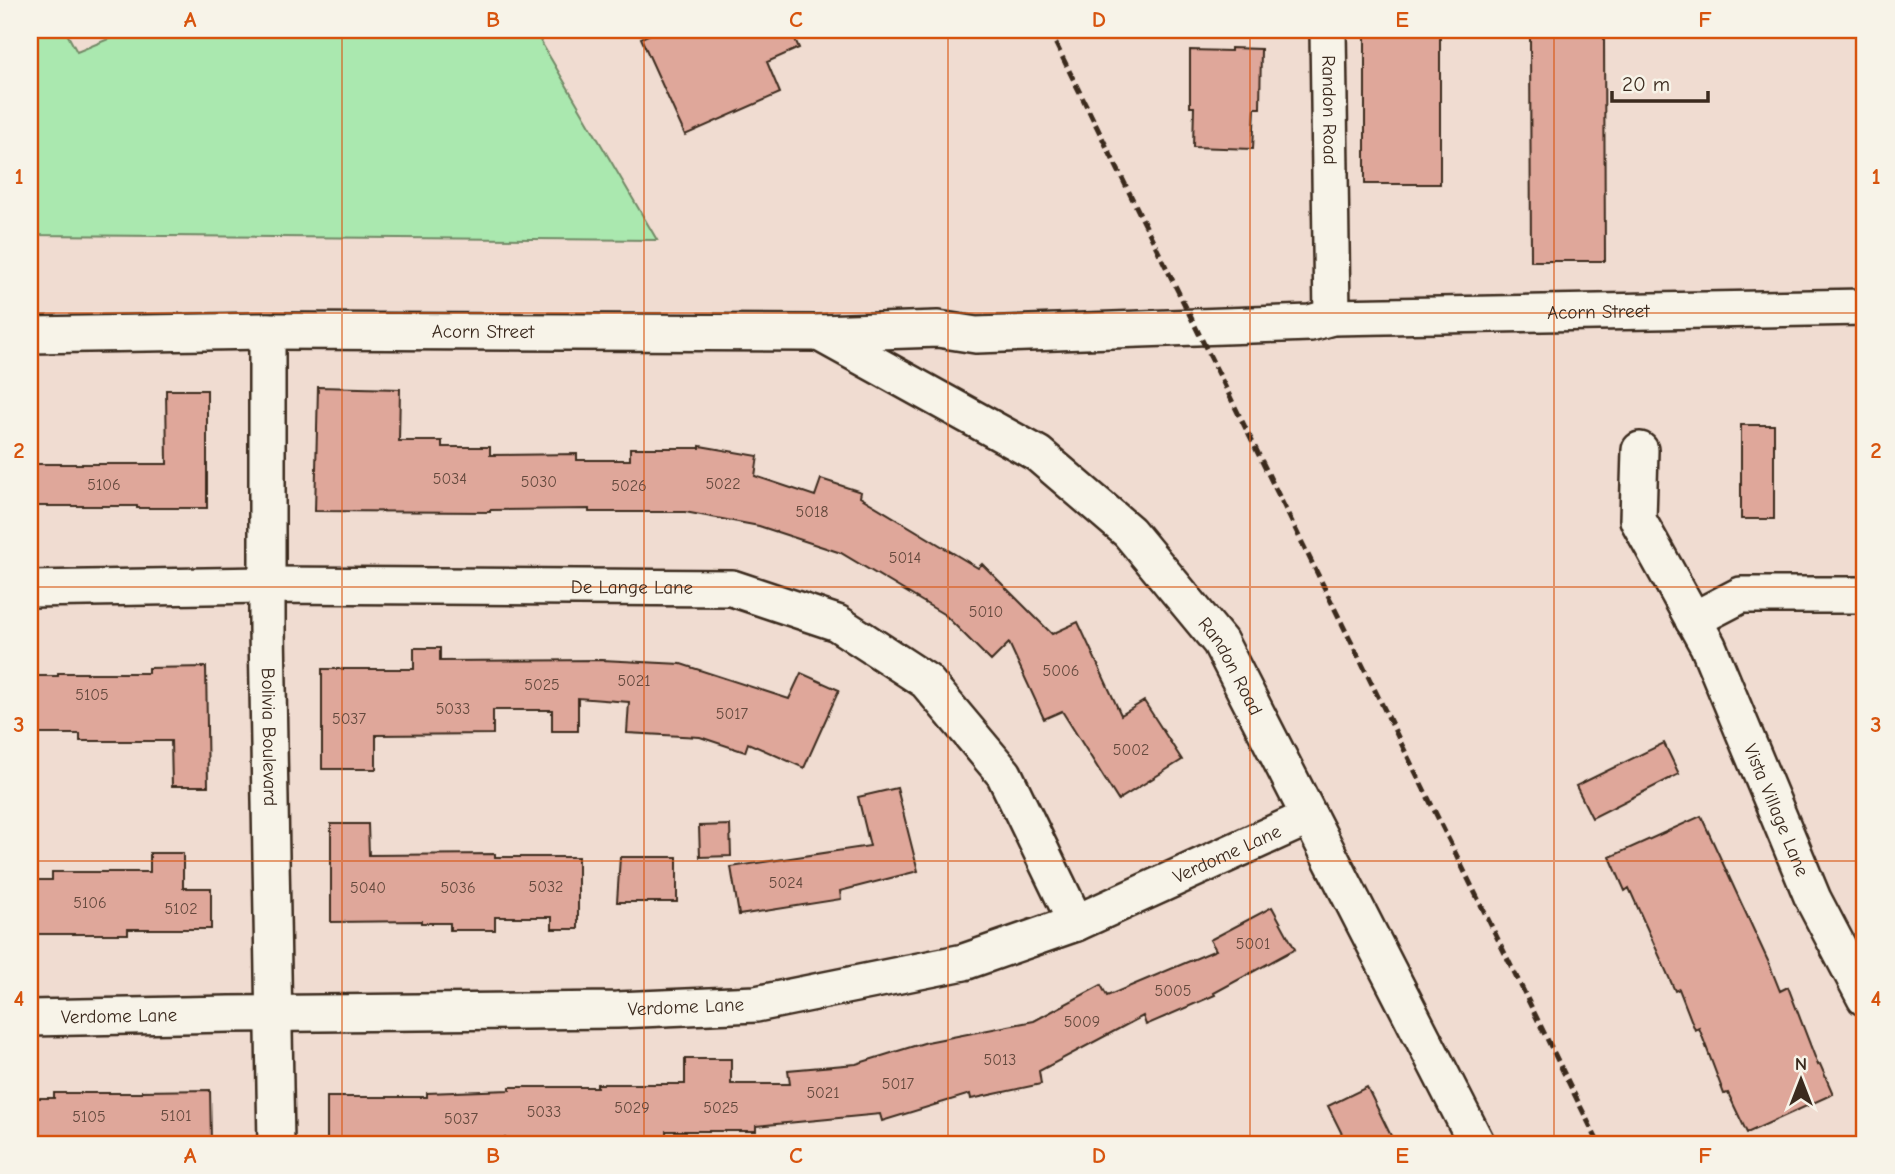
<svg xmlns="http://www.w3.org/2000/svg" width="1895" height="1174" viewBox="0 0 1895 1174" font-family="'Comic Neue',sans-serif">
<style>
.green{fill:#aae8af;stroke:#728966;stroke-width:2}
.building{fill:#dfa79a;stroke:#3b2a1e;stroke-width:2}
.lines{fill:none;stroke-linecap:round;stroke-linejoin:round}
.minor-casing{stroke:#3b2a1e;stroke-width:40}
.minor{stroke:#f7f3e8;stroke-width:35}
.rail{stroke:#3b2a1e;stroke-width:5;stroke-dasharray:10 5;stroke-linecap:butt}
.grid{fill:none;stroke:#d7540e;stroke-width:2;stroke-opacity:0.55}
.labels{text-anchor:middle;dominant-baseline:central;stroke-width:6;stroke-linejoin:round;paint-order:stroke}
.number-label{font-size:16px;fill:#64493d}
.street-label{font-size:19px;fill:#3b2a1e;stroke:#f7f3e8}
.neatline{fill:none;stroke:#d7540e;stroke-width:2.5}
.grid-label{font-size:23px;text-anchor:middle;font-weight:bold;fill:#d7540e}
</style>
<rect width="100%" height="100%" fill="#f0dcd1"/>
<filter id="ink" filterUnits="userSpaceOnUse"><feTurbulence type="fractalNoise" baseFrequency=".0143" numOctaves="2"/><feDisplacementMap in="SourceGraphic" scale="14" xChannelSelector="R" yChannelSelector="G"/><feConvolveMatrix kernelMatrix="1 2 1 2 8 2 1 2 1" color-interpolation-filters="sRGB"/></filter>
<g filter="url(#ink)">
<path class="green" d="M 30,30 L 65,30 L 77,52 L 130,30 L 534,30 L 657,240 L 30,235 Z"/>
<path class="building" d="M 660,30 L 791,30 L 799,48 L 767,62 L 780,93 L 685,135 L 641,38 Z
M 1440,30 L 1440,184 L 1365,184 L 1365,31 Z
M 1530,35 L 1604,35 L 1605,261 L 1531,261 Z
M 1231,48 L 1261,49 L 1260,108 L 1255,108 L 1253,149 L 1193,147 L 1194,107 L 1190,107 L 1190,50 L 1231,51 Z
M 318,387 L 400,389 L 399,441 L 442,441 L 442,447 L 490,447 L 490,455 L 577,454 L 577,460 L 630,460 L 630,448 L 700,448 L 700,446 L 758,456 L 755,476 L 815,496 L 821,479 L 861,492 L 860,497 L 978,568 L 982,564 L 1052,634 L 1078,622 L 1121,715 L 1144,701 L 1182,760 L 1118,800 L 1062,711 L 1044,719 L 1009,643 L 991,661 L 945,615 L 841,553 L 759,526 L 685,512 L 589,512 L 589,509 L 490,510 L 490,512 L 315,511 Z
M 166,390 L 207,390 L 207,508 L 137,508 L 137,506 L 30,506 L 30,464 L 167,464 Z
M 1741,425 L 1774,425 L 1774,519 L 1741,519 Z
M 414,648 L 440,648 L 440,661 L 602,660 L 681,664 L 789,699 L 801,673 L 839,690 L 804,768 L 748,743 L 745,752 L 700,737 L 627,733 L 629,702 L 578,698 L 578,731 L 552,731 L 552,710 L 493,710 L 493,734 L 376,735 L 376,769 L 322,769 L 322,669 L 414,669 Z
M 206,667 L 208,786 L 172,786 L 171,741 L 80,741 L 80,734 L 30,734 L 30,676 L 58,676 L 58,673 L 148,673 L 148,668 Z
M 1664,743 L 1679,774 L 1592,818 L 1576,786 Z
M 897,788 L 918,871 L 840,891 L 841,899 L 739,915 L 731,867 L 870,846 L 858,797 Z
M 1701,816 L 1768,961 L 1780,991 L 1788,987 L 1818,1065 L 1820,1064 L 1833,1094 L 1747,1133 L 1728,1093 L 1724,1094 L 1699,1028 L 1695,1030 L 1679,989 L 1675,991 L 1629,888 L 1625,891 L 1610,857 Z
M 331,824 L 368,824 L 369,855 L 495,854 L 495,857 L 578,857 L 578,929 L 552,929 L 552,917 L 495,917 L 495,930 L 450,930 L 450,923 L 421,923 L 421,921 L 331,922 Z
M 730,825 L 731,856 L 700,857 L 699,826 Z
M 150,853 L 183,853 L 183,888 L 211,888 L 211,929 L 128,929 L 128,934 L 30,934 L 30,880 L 52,880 L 52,872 L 150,872 Z
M 620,857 L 677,857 L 677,902 L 617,902 Z
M 1272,907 L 1295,949 L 1214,993 L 1215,995 L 1146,1025 L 1143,1016 L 1039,1071 L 1041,1084 L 971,1099 L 970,1094 L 882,1121 L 880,1114 L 756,1126 L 756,1131 L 666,1131 L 666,1144 L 626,1144 L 626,1138 L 494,1138 L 495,1144 L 327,1144 L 327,1097 L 427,1097 L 427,1093 L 510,1090 L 510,1087 L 597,1087 L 597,1084 L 685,1084 L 685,1059 L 731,1059 L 731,1084 L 790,1084 L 788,1070 L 856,1064 L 927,1042 L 1034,1021 L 1101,985 L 1107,996 L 1216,950 L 1210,940 Z
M 1367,1087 L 1395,1144 L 1347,1144 L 1328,1106 Z
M 210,1090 L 211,1141 L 209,1141 L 209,1144 L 30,1144 L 30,1098 L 54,1098 L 54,1093 L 142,1093 L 142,1091 Z"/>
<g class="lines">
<defs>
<g id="minor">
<path id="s1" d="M 1328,30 L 1332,317"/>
<path id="s2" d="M 267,331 L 267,629 L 276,1144"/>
<path id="s3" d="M 819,333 L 1038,454 L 1129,532 L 1220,642 L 1477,1144"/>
<path id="s4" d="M 30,335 L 267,331 L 819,333 L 938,329 L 976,335 L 1310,323 L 1332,317 L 1865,307"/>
<path id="s5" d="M 1640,450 L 1638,520 L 1708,646 L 1813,899 L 1865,998"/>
<path id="s6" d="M 30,589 L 267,585 L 732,588 L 837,623 L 926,681 L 1004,774 L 1076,923"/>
<path d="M 1693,620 L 1741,595 L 1865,595"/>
<path id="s7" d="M 30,1018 L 230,1014 L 617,1010 L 756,1004 L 964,962 L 1076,923 L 1309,817"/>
</g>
</defs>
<use href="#minor" class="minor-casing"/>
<use href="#minor" class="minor"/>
<path class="rail" d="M 1049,30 L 1599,1144"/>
</g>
</g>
<path class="grid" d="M 342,30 L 342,1144M 644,30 L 644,1144M 948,30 L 948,1144M 1250,30 L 1250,1144M 1554,30 L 1554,1144M 30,313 L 1865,313M 30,587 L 1865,587M 30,861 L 1865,861"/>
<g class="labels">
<g class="number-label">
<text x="450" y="479">5034</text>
<text x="539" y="482">5030</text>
<text x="723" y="484">5022</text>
<text x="104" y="485">5106</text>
<text x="629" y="486">5026</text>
<text x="812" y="512">5018</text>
<text x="905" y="558">5014</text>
<text x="986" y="612">5010</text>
<text x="1061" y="671">5006</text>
<text x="634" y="681">5021</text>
<text x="542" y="685">5025</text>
<text x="92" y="695">5105</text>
<text x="453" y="709">5033</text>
<text x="732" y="714">5017</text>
<text x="349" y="719">5037</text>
<text x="1131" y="750">5002</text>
<text x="786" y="883">5024</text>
<text x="546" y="887">5032</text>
<text x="368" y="888">5040</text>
<text x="458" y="888">5036</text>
<text x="90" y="903">5106</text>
<text x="181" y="909">5102</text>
<text x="1253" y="944">5001</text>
<text x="1173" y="991">5005</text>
<text x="1082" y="1022">5009</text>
<text x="1000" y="1060">5013</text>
<text x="898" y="1084">5017</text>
<text x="823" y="1093">5021</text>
<text x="632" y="1108">5029</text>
<text x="721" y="1108">5025</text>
<text x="544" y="1112">5033</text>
<text x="176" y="1116">5101</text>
<text x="89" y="1117">5105</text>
<text x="461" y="1119">5037</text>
</g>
<g class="street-label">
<text stroke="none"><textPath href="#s1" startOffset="80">Randon Road</textPath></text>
<text stroke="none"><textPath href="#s4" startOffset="1570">Acorn Street</textPath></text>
<text stroke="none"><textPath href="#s4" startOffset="453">Acorn Street</textPath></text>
<text stroke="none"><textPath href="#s6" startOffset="602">De Lange Lane</textPath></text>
<text stroke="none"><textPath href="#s3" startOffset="539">Randon Road</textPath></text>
<text stroke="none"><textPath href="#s2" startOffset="406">Bolivia Boulevard</textPath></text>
<text stroke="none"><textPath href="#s5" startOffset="392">Vista Village Lane</textPath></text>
<text stroke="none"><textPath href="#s7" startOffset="1223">Verdome Lane</textPath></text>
<text stroke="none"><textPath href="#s7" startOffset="656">Verdome Lane</textPath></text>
<text stroke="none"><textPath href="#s7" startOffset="89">Verdome Lane</textPath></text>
</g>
</g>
<rect width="1895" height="1174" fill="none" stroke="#f7f3e8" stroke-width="77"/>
<g transform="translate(1801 1080)" stroke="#f7f3e8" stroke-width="5" paint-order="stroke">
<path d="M0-5L12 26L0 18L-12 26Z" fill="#3b2a1e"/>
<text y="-10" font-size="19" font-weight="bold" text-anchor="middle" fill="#3b2a1e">N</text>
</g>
<path d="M1612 91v10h96v-10" fill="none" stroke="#3b2a1e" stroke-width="3.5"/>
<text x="1622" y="91" font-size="21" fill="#3b2a1e" stroke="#f7f3e8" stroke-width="5" paint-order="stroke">20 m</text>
<rect x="38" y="38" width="1818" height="1098" class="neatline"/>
<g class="grid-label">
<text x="190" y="27">A</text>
<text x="493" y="27">B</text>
<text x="796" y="27">C</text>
<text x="1099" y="27">D</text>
<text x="1402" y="27">E</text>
<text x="1705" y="27">F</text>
<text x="19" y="184">1</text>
<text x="1876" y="184">1</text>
<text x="19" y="458">2</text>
<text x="1876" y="458">2</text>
<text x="19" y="732">3</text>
<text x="1876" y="732">3</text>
<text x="19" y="1006">4</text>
<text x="1876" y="1006">4</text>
<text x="190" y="1163">A</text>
<text x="493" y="1163">B</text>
<text x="796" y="1163">C</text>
<text x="1099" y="1163">D</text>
<text x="1402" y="1163">E</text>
<text x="1705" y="1163">F</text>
</g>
</svg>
